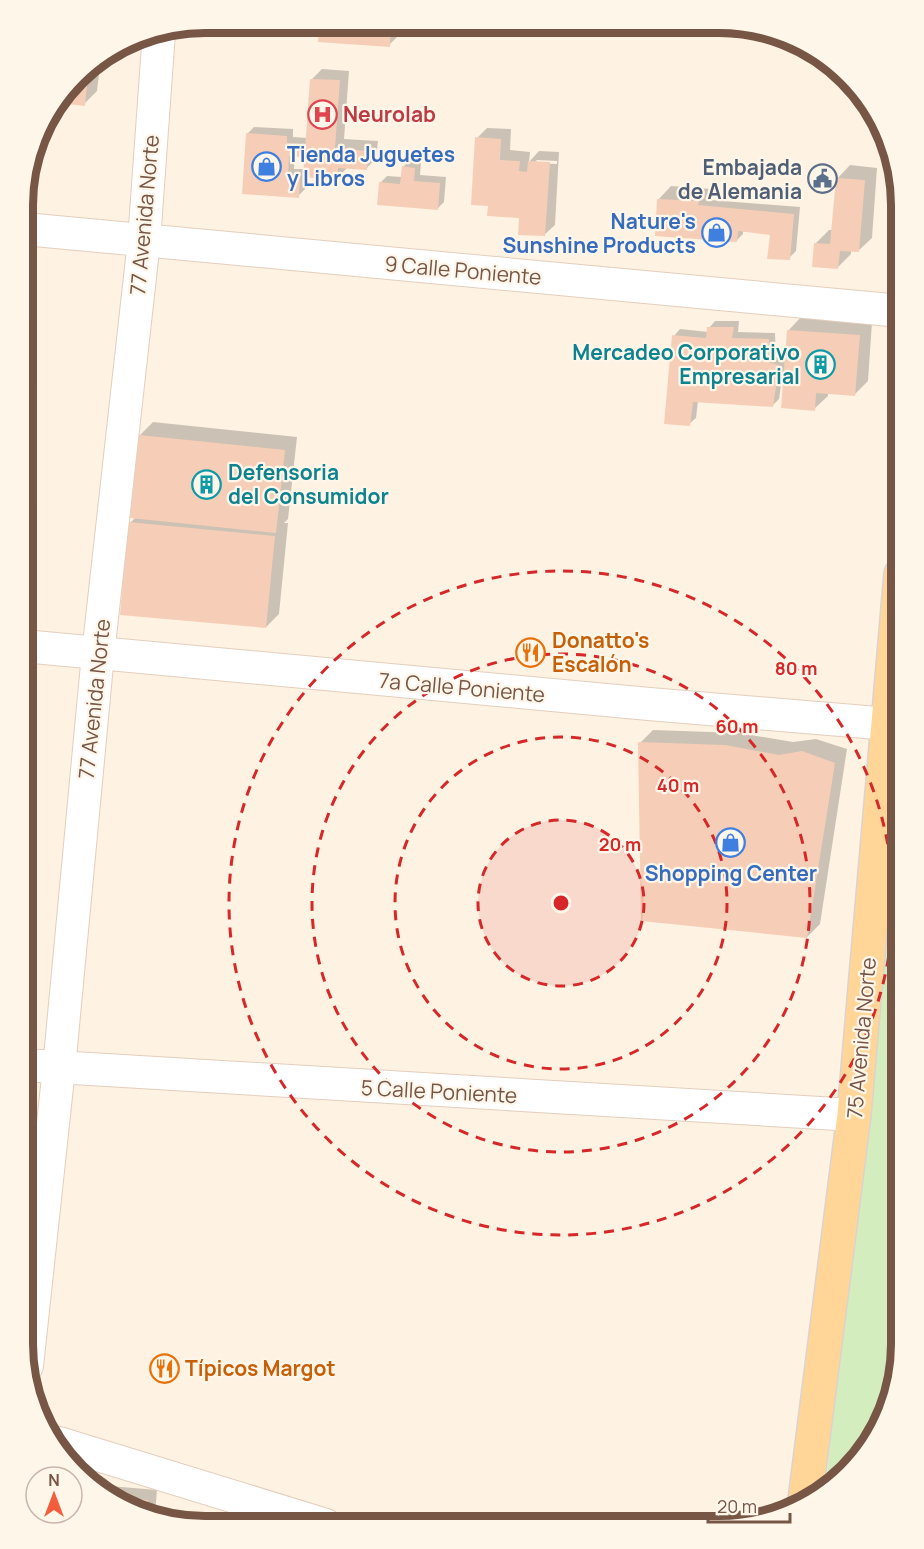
<svg xmlns="http://www.w3.org/2000/svg" width="924" height="1549" viewBox="0 0 924 1549" font-family="Manrope,sans-serif">
<style>
.green{fill:#d4edbf}
.shadow{fill:#0003;fill-rule:evenodd}
.building{fill:#f6ceb7}
.lines{fill:none;stroke-linecap:round;stroke-linejoin:round}
.minor-casing{stroke:#e3cebd;stroke-width:34}
.major-casing{stroke:#dcd3cf;stroke-width:36}
.minor{stroke:#fff;stroke-width:32}
.major{stroke:#ffd598;stroke-width:33}
.ring{fill:none;stroke:#d62828;stroke-width:3;stroke-dasharray:10 8}
.labels{text-anchor:middle;dominant-baseline:central;stroke-width:4.5;stroke-linejoin:round;paint-order:stroke}
.health-label{font-size:21px;font-weight:bold;fill:#be3a42;stroke:#fff6ea;text-anchor:start}
.shop-label{font-size:21px;font-weight:bold;fill:#366cbe;stroke:#fff6ea;text-anchor:start}
.service-label{font-size:21px;font-weight:bold;fill:#4e5e75;stroke:#fff6ea;text-anchor:end}
.street-label{font-size:21px;fill:#785646;stroke:#fff6ea}
.culture-label{font-size:21px;font-weight:bold;fill:#0d838f;stroke:#fff6ea;text-anchor:end}
.food-label{font-size:21px;font-weight:bold;fill:#c56008;stroke:#fff6ea;text-anchor:start}
.rim{fill:none;stroke:#785646;stroke-width:8}
.centre{fill:#d62828;stroke:#fff6ea;stroke-width:3}
.ring-label{font-size:18px;text-anchor:middle;font-weight:bold;fill:#d62828;stroke:#fff6ea;stroke-width:4.5;stroke-linejoin:round;paint-order:stroke}
</style>
<rect width="100%" height="100%" fill="#fef2e2"/>
<path class="green" d="M 901,717 L 901,1357 L 892,1403 L 864,1455 L 826,1484 Z"/>
<path class="shadow" d="M 205,22 L 259,23 L 251,31 L 191,25 Z
M 321,23 L 403,23 L 402,32 L 389,45 L 319,41 Z
M 101,58 L 97,91 L 84,104 L 59,101 L 84,68 Z
M 322,69 L 349,71 L 344,139 L 378,141 L 376,158 L 366,169 L 348,167 L 337,178 L 305,176 L 305,189 L 298,196 L 247,134 L 254,127 L 293,129 L 293,137 L 307,138 L 312,79 ZM 307,147 L 305,169 L 294,169 L 295,155 L 298,156 Z
M 487,128 L 511,129 L 510,150 L 530,152 L 529,162 L 539,151 L 559,152 L 555,225 L 544,235 L 520,217 L 489,205 L 477,138 ZM 537,160 L 557,161 L 557,164 L 534,163 Z
M 410,160 L 421,162 L 420,175 L 446,177 L 444,202 L 437,209 L 380,183 L 387,176 L 402,177 L 403,167 Z
M 850,165 L 877,168 L 872,238 L 858,251 L 851,250 L 851,254 L 838,267 L 816,243 L 829,230 L 833,230 L 837,179 Z
M 671,186 L 711,189 L 710,200 L 800,207 L 796,251 L 789,258 L 771,233 L 743,230 L 743,234 L 736,241 L 658,200 Z
M 801,317 L 872,322 L 868,381 L 855,394 L 828,392 L 828,396 L 814,409 L 782,378 L 779,399 L 772,406 L 698,401 L 696,418 L 689,424 L 674,336 L 680,329 L 708,332 L 709,328 L 715,321 L 739,321 L 738,332 L 775,333 L 776,357 L 786,359 L 788,331 Z
M 153,422 L 297,437 L 288,519 L 284,523 L 288,523 L 279,614 L 266,627 L 130,523 L 136,517 L 140,435 Z
M 653,730 L 739,733 L 793,742 L 816,739 L 847,749 L 820,924 L 807,937 L 640,743 Z
M 98,1485 L 157,1490 L 155,1514 L 94,1489 Z"/>
<path class="building" d="M 205,23 L 252,23 L 251,32 L 189,28 L 190,25 Z
M 319,23 L 391,23 L 390,47 L 318,42 Z
M 665,24 L 704,24 L 704,29 L 665,26 Z
M 89,65 L 85,106 L 58,103 L 84,68 Z
M 310,79 L 340,80 L 335,148 L 368,151 L 367,170 L 338,168 L 338,180 L 303,177 Z
M 246,133 L 287,136 L 287,143 L 299,144 L 299,157 L 289,156 L 288,175 L 300,176 L 299,198 L 242,194 Z
M 475,137 L 501,139 L 500,160 L 520,161 L 519,171 L 527,172 L 528,161 L 550,162 L 545,236 L 518,235 L 519,218 L 487,216 L 488,206 L 471,205 Z
M 402,166 L 415,168 L 414,181 L 440,183 L 438,210 L 377,205 L 379,182 L 400,184 Z
M 836,178 L 865,180 L 859,252 L 840,251 L 838,269 L 812,267 L 814,243 L 830,244 Z
M 657,199 L 699,201 L 698,205 L 794,214 L 790,260 L 767,259 L 770,235 L 738,231 L 737,242 L 655,236 Z
M 707,327 L 734,327 L 732,338 L 769,339 L 770,363 L 779,365 L 773,407 L 693,402 L 690,426 L 664,424 L 672,335 L 706,338 Z
M 787,330 L 860,335 L 855,396 L 816,393 L 815,411 L 781,408 Z
M 139,435 L 285,450 L 276,533 L 130,518 Z
M 128,522 L 275,536 L 266,628 L 120,615 Z
M 638,742 L 725,745 L 779,755 L 802,751 L 835,763 L 807,938 L 641,921 Z
M 115,1497 L 148,1500 L 147,1511 Z"/>
<g class="lines">
<defs>
<path id="minor" d="M 24,229 L 901,311
M 23,646 L 649,704 L 901,725
M 23,1065 L 854,1115
M 27,1366 L 59,1068 L 98,654 L 144,241 L 159,32
M 59,1443 L 326,1525"/>
<path id="major" d="M 805,1500 L 854,1115 L 901,574"/>
</defs>
<use href="#minor" class="minor-casing"/>
<use href="#major" class="major-casing"/>
<use href="#minor" class="minor"/>
<use href="#major" class="major"/>
</g>
<circle cx="561" cy="903" r="83" fill="#d62828" fill-opacity=".12"/>
<g class="ring">
<circle cx="561" cy="903" r="83"/>
<circle cx="561" cy="903" r="166"/>
<circle cx="561" cy="903" r="249"/>
<circle cx="561" cy="903" r="332"/>
</g>
<defs>
<symbol id="hospital-ring" viewBox="-11 -11 22 22"><circle r="9.5" fill="#fff6ea" stroke="#e0444e" stroke-width="1.5"/><path d="M-5-5h3v3.5h4V-5h3V5h-3V1.5h-4V5h-3Z" fill="#e0444e"/></symbol>
<symbol id="shop-ring" viewBox="-11 -11 22 22"><circle r="9.5" fill="#fff6ea" stroke="#3f7fe0" stroke-width="1.5"/><path d="M-5-2.5h2.3a2.7 3.5 0 0 1 5.4 0H5L5.5 6h-11ZM-1.5-2.5h3a1.5 2.3 0 0 0-3 0Z" fill="#3f7fe0"/></symbol>
<symbol id="civic-ring" viewBox="-11 -11 22 22"><circle r="9.5" fill="#fff6ea" stroke="#5c6f8a" stroke-width="1.5"/><path d="M-.6-6.5H3V-4.5H.6V-3L4-1V1h2V6H-6V1h2V-1L-.6-3ZM-1.2 2.5V6h2.4V2.5Z" fill="#5c6f8a"/></symbol>
<symbol id="building-ring" viewBox="-11 -11 22 22"><circle r="9.5" fill="#fff6ea" stroke="#0f9aa8" stroke-width="1.5"/><path d="M-4-6H4V6H1V3H-1V6H-4ZM-2.5-4.3h1.7v1.8h-1.7ZM.8-4.3h1.7v1.8H.8ZM-2.5-1h1.7V.8h-1.7ZM.8-1h1.7V.8H.8Z" fill="#0f9aa8"/></symbol>
<symbol id="restaurant-ring" viewBox="-11 -11 22 22"><circle r="9.5" fill="#fff6ea" stroke="#e8710a" stroke-width="1.5"/><path d="M-5-6h1v4h1v-4h1v4h1v-4h1v5L-1.5 .5V6h-2V.5L-5-1ZM5-6V6H3V1.5H1.5Q1.5-4 5-6Z" fill="#e8710a"/></symbol>
</defs>
<g fill-rule="evenodd">
<use href="#hospital-ring" x="306" y="98" width="33" height="33"/>
<use href="#shop-ring" x="250" y="150" width="33" height="33"/>
<use href="#civic-ring" x="806" y="162" width="33" height="33"/>
<use href="#shop-ring" x="700" y="216" width="33" height="33"/>
<use href="#building-ring" x="804" y="348" width="33" height="33"/>
<use href="#building-ring" x="190" y="468" width="33" height="33"/>
<use href="#restaurant-ring" x="514" y="636" width="33" height="33"/>
<use href="#shop-ring" x="714" y="826" width="33" height="33"/>
<use href="#restaurant-ring" x="148" y="1352" width="33" height="33"/>
</g>
<g class="labels">
<g class="health-label">
<text x="343" y="114">Neurolab</text>
</g>
<g class="shop-label">
<text x="287" y="154">Tienda Juguetes<tspan x="287" dy="24">y Libros</tspan></text>
<text x="696" y="221" text-anchor="end">Nature's<tspan x="696" dy="24">Sunshine Products</tspan></text>
<text x="731" y="873" text-anchor="middle">Shopping Center</text>
</g>
<g class="service-label">
<text x="802" y="167">Embajada<tspan x="802" dy="24">de Alemania</tspan></text>
</g>
<g class="street-label">
<text transform="translate(144 215) rotate(-85)">77 Avenida Norte</text>
<text transform="translate(463 270) rotate(5)">9 Calle Poniente</text>
<text transform="translate(462 687) rotate(5)">7a Calle Poniente</text>
<text transform="translate(94 699) rotate(-84)">77 Avenida Norte</text>
<text transform="translate(861 1038) rotate(-85)">75 Avenida Norte</text>
<text transform="translate(439 1091) rotate(3)">5 Calle Poniente</text>
</g>
<g class="culture-label">
<text x="800" y="352">Mercadeo Corporativo<tspan x="800" dy="24">Empresarial</tspan></text>
<text x="228" y="472" text-anchor="start">Defensoria<tspan x="228" dy="24">del Consumidor</tspan></text>
</g>
<g class="food-label">
<text x="552" y="640">Donatto's<tspan x="552" dy="24">Escalón</tspan></text>
<text x="185" y="1368">Típicos Margot</text>
</g>
</g>
<path d="M0 0H924V1549H0ZM205 33H719A172 172 0 0 1 891 205V1344A172 172 0 0 1 719 1516H205A172 172 0 0 1 33 1344V205A172 172 0 0 1 205 33Z" fill="#fff6ea" fill-rule="evenodd"/>
<path class="rim" d="M205 33H719A172 172 0 0 1 891 205V1344A172 172 0 0 1 719 1516H205A172 172 0 0 1 33 1344V205A172 172 0 0 1 205 33Z"/>
<circle cx="561" cy="903" r="9" class="centre"/>
<g class="ring-label">
<text x="796" y="675">80 m</text>
<text x="737" y="733">60 m</text>
<text x="678" y="792">40 m</text>
<text x="620" y="851">20 m</text>
</g>
<g transform="translate(54 1495)"><circle r="28" fill="#fff6ea" stroke="#c9b6a8" stroke-width="1.5"/>
<path d="M0-4.5L10 22L0 15L-10 22Z" fill="#f35d3c"/>
<text y="-9" font-size="16" font-weight="bold" text-anchor="middle" fill="#785646">N</text>
</g>
<path d="M708 1513v9h82v-9" fill="none" stroke="#785646" stroke-width="3"/>
<text x="717" y="1513" font-size="18" fill="#785646" stroke="#fff6ea" stroke-width="4.5" paint-order="stroke">20 m</text>
</svg>
